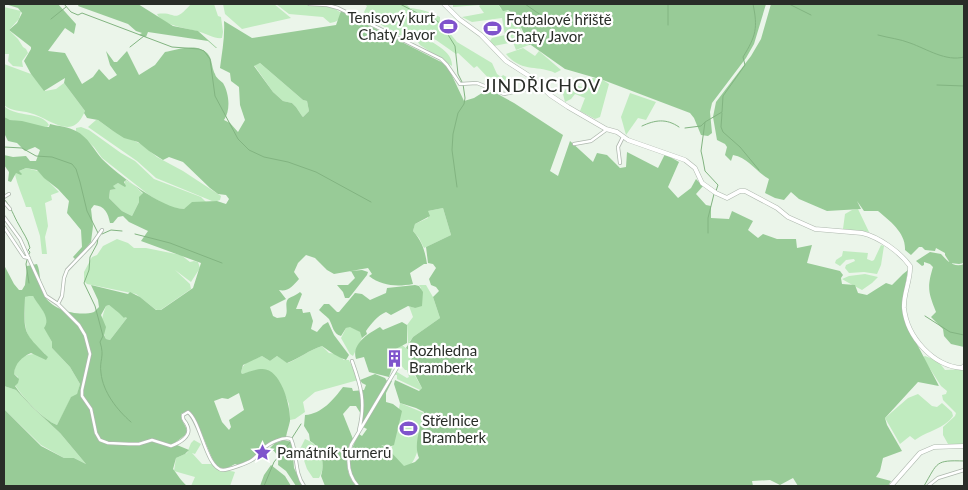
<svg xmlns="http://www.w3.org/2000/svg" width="968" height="490" viewBox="0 0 968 490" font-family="Lato,sans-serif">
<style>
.green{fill:#c0ebbf}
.forest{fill:#98cb97;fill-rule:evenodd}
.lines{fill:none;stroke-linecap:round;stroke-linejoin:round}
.stream{stroke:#82b481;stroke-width:1}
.minor-casing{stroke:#aeb8ae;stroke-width:4}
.tertiary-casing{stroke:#aeb8ae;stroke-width:5}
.minor{stroke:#fff;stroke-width:2.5}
.tertiary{stroke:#fff;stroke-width:4}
.labels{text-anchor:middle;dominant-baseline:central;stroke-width:4.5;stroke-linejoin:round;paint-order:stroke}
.poi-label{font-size:15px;fill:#292d28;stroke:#fff;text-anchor:start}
.quarter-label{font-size:18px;letter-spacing:1px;fill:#292d28;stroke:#fff}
</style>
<rect width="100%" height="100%" fill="#ebf5ea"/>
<path class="green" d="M 191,4 L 214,4 L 218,16 L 221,17 L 223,32 L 222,38 C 215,39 207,34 200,32 C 188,28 162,26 157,14 C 178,11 172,25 191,4 Z
M 223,4 L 274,4 L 291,18 L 242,29 L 225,14 Z
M 276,4 C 292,4 330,1 341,13 C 340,20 337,22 330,23 L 323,17 L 289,14 Z
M 364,4 L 406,4 L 410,8 C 421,9 430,12 440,17 L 440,21 L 457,42 L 492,63 L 497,74 L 501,77 L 503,75 L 510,79 L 494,84 L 477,66 L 474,68 L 458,53 L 456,54 L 436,40 L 415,31 C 425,41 453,48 452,66 L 420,45 L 415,38 L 395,34 L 377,22 L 368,19 L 365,20 L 358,17 L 362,16 L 367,6 Z
M 453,4 L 498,4 L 501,9 C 513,10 524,20 521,32 L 512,37 L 525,34 L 529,45 L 516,50 L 511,37 L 509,43 L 494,46 L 490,41 L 492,38 L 505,35 L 502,18 L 472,22 L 462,17 L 484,13 L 479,6 L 480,5 L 453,7 Z
M 4,7 L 21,11 L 19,19 L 9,30 L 18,39 L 23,47 L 26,49 L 28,53 L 22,61 L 23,67 L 13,66 L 8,61 L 9,54 L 4,54 Z
M 523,48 L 535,56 L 539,51 L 561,70 L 555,73 C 539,65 521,73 506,54 Z
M 260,63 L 303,100 L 307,101 L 309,111 L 303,117 L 302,116 L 296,107 L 292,103 L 283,101 L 273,92 L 254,65 Z
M 4,64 L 31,74 L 45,91 L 56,89 L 64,83 L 85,111 C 82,118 77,127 68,127 C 55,127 43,116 30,113 C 20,110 12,112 4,105 Z
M 594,78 L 603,80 L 609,84 L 600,117 L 595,119 L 580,111 L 585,98 L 575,94 L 571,99 L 565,102 L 563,94 L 569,83 L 582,87 L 587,79 Z
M 630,93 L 656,102 L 646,120 L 638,118 L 626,135 L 621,117 Z
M 4,106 C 17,118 41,111 49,125 L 46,128 L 6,119 L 4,117 Z
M 96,120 L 98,120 L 113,131 L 141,144 L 157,157 L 183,171 L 221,196 L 220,200 L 217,201 L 212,201 L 156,178 L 137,161 L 88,127 Z
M 81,127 L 89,130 L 121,153 L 135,161 L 154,179 L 201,197 L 206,202 L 184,209 L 173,208 L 162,203 L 149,195 L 102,158 L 94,147 L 76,131 L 76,128 Z
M 26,168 L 38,171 L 59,192 L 51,195 L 52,200 L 45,203 L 48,226 L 45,237 L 47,254 L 42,254 L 40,236 L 31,207 L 26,207 C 24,200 15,179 15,173 Z
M 125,180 L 134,185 L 143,194 L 132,216 L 122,211 L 109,198 L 110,190 L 116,189 L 112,186 L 118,183 L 125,186 Z
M 443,208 L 451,235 L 424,248 L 419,238 L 413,231 L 415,224 L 428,218 L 428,211 Z
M 858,209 L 869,232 L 843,229 L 845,214 L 852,210 Z
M 117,239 L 128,243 L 134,248 L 146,248 L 181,255 L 190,262 L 194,261 L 198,262 L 200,268 L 191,282 L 175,270 L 190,284 L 191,289 L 159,311 L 155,309 L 136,294 L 87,284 L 84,281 L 84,272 L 92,257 L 97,255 L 103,246 Z
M 881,245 L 884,246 L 881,265 L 877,274 L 864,272 L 849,273 L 845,268 L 846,265 L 855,261 L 854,259 L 846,260 L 840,266 L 835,263 L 836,260 L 842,256 L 843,251 L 868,253 L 867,259 L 872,261 L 874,260 Z
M 865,274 L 878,277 L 872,283 L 862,290 C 855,286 848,283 842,279 L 849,276 Z
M 419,285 L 426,285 L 433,297 L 440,318 L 413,337 L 408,344 L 407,325 L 413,317 L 409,306 L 415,308 L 421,288 Z
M 29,295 L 33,296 C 39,306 52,317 45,328 L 52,342 L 52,348 L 70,367 L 80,384 L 77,395 L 71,398 L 57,425 C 44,420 23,398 15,385 L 18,377 L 14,374 C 15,355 30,353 45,354 C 21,335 25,325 25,297 Z
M 109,305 L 127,318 L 110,340 L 106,339 C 100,325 101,319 106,306 Z
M 350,326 L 360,332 L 363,336 L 353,356 L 350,354 L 341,338 L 346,328 Z
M 402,345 L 412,353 L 411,369 L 422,388 L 420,390 L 397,379 L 397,375 L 392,375 L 397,368 L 397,372 L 407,378 L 409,377 L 407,370 L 405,370 L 400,364 L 398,359 L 394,362 L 392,358 L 396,349 Z
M 322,346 L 329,353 L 337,354 L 344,360 L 349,360 L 358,380 L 315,392 L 303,402 L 305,412 L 295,419 L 290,420 L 289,404 L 279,381 L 262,369 L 242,374 L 241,372 C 243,361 253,360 262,356 L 270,361 L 277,356 L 288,363 C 300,358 309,350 322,346 Z
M 925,356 L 938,361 L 945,370 L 964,369 L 964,444 L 948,444 L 943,435 L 943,427 L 955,416 L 956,413 L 943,400 L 942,395 L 946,394 L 947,391 L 941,386 L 925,361 L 923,357 Z
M 4,386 L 16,390 L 32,407 L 60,433 L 86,464 L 74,458 L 64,458 L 41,445 L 4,409 Z
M 918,394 L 932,406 L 937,407 L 942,403 L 952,412 L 953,416 C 944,429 927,431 915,440 L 910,436 L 900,444 L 885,418 L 908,398 Z
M 400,403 L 424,413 C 421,431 421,457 406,470 L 391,453 Z
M 305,439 C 320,444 328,464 319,478 L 313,478 L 307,469 L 300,449 Z
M 194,440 L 201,444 L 195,454 L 192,453 L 202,464 L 212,464 C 218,474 226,469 235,472 L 230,486 L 191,486 L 195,477 L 174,471 L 176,458 L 187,453 L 191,443 Z"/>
<path class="forest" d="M 5,4 L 58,4 L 76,24 L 74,34 L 65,28 L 48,51 L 65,53 L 82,84 L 93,77 L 99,69 L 109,80 L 117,75 L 110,65 L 106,51 L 114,62 L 117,62 L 127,51 L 139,75 L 155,65 L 165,52 C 175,50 191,45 200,49 C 214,54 210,64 215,74 C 216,78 220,80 223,83 C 229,93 231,110 224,120 L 230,123 L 238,132 L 245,120 L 240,105 L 239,87 L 231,81 L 230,73 L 220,68 C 222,52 225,37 224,21 L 252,38 L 336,25 L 341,11 L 447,65 L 464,101 L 474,98 L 482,93 L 494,92 L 514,103 L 563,135 L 550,171 L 558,176 L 570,141 L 593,162 L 597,153 L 607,155 L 620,168 L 626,167 L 627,152 L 658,168 L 665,154 L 679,162 L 668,187 L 678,198 L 691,188 L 696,179 L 703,186 L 696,194 L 706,205 L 711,206 L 711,218 L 729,219 L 732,211 L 753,221 L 748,230 L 758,238 L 763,234 L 777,239 L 796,239 L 797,248 L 812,245 L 807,263 L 840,271 L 843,275 L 841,278 L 842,284 L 855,285 L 858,293 L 867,295 L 886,283 L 892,285 L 903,274 L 908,270 L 904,293 L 908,327 L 939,386 L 918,382 L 885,418 L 887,425 L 902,451 L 883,458 L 880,471 L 876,477 L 891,481 L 888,486 L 798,486 L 793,478 L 780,485 L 770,480 L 752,481 L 753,486 L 360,486 C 343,470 349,452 359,434 L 362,436 L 367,429 L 363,427 L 390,380 L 392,381 L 386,393 L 386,402 L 393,404 L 402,411 L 394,445 L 389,447 L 381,445 L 388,449 L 404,466 L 415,462 L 419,458 C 413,445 421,426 424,412 L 416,408 L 400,403 L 394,384 L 395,380 L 419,391 L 422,388 L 409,363 L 412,358 L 412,353 L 406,348 L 413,337 L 440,318 L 433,297 L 439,291 L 436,287 L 431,285 L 429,279 L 436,268 L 433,264 L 428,263 L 426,247 L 451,235 L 443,208 L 428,211 L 430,216 L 415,224 L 413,231 C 422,241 425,251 427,264 L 424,264 L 410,273 L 413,284 C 397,287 382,286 369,276 L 372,274 L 368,268 L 334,274 L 327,270 L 315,258 L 306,255 L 298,263 L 294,272 L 299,279 C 293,286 288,292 279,290 L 286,299 L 270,307 L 273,316 L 277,318 L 285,317 C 289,311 284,304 288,299 C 290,297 297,295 300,292 L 302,294 L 296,309 L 302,309 L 303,313 L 310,312 L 313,321 L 311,329 L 317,332 L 323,325 L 328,322 L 334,335 L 349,355 L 346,360 C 338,357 330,352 322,346 C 309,350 300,358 287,363 L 277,356 L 270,361 L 262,356 L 243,365 L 241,372 L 242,374 C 248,372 256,369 262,369 C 281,368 291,407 290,421 C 289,426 287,431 286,437 L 263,447 L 252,459 L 238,465 L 235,464 L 226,469 L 217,467 C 208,454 198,416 187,411 L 181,414 L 181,418 C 188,432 191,431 176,442 L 177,445 L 189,450 L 185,454 L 176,458 L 173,469 C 178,475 181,481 187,486 L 4,486 L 4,409 L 41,446 L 64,458 L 74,458 L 86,464 L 60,433 L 32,407 L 16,390 L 4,386 L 4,265 L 14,284 L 19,290 L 22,290 L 25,285 L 27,266 L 37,264 C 41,272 39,285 44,295 C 51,310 79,317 94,312 L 99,307 L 98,300 L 91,285 L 128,294 L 130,292 L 140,297 L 156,310 L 161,310 L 193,288 L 201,263 L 141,241 L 148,231 L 129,222 L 123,216 L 118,217 L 113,223 L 110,223 C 108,213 105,206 94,205 L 91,209 L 93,226 L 91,242 L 76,260 L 73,257 L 82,247 L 81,230 L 67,213 L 69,201 L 58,189 L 44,178 L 37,170 L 26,168 L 19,171 L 22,174 L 21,175 L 16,173 L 11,182 L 8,181 L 9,172 L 4,165 L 4,155 L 13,157 L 26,156 L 30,161 L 36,161 L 40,150 L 35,147 L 25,151 L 17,143 L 8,141 L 4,133 L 4,117 L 10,120 L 22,121 L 46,127 L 49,127 L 50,124 C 58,126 69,127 76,131 C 88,137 94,150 102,159 C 117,174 163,209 184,209 L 192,202 L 217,201 L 226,204 L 229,199 L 226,195 L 218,194 L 210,188 L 183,162 L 169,157 L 163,160 L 149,151 L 138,142 L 124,138 L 113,131 L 98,120 L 87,118 L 84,113 L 85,111 L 64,83 L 65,78 L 44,91 L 31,74 L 24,61 L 31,49 L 31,47 L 9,30 L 17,23 L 22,13 L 18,8 ZM 260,63 L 303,100 L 307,101 L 309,111 L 303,117 L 302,116 L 296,107 L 292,103 L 283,101 L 273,92 L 254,66 ZM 126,180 L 134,185 L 143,193 L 139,197 L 139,202 L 132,216 L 122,211 L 109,198 L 110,190 L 116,189 L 113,186 L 118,183 L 125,187 L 126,186 L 124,182 ZM 29,296 L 33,296 C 38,306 52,317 44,328 L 52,342 L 52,348 L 70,367 L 80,384 L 77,394 L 71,397 L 57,425 C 44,420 23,398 15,386 L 18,383 L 19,379 L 14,374 C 15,363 22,357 31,353 L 46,360 L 48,357 C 22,331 24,333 25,297 ZM 109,305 L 119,313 L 124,318 L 125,317 L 127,318 L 110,340 L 106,339 L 104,335 L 106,327 L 101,315 L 106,306 ZM 239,393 L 244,410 L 229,420 L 231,427 L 229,430 L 222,422 L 214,401 L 222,398 L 228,399 Z
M 79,4 L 138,4 L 173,26 L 198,31 L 217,48 L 216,48 L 208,41 L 148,32 L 146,37 L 139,35 L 142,33 L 136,31 L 128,24 L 78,6 Z
M 498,4 L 766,4 L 754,44 L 746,58 L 712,103 L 710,112 L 712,133 L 708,136 L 701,135 L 694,118 L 690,113 L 603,80 L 565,69 L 531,45 L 529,45 L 516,16 L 508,10 L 503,11 Z
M 771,4 L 964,4 L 964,263 L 959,264 L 950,263 L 945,255 L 945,253 L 936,248 L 935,251 L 925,250 L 922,247 L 919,247 L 911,255 L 905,250 C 906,233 890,221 878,211 L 864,211 L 857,201 L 861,209 L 827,211 L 799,199 L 791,192 L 784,200 L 775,198 L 765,193 L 769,179 C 755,171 749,158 733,155 L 731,161 L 725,155 L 727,147 L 725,144 L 717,140 L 713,117 L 716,102 L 751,56 L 761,39 Z
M 930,252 L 941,254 C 947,261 954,268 964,264 L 964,347 L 951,344 L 944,336 L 943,329 L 931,317 L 936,312 C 928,292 927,287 933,267 L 930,264 L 924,262 L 924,265 L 922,266 L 916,261 Z
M 362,270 L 368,272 L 367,275 L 349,298 L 345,298 L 343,292 L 337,285 L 348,285 L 355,278 L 351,271 Z
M 415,285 L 419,286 L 423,292 L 422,306 L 415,308 L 408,306 L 391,315 L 386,312 C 378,315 371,324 366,331 L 367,334 L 362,338 L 360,332 L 350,327 L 346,328 L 341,336 C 333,334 333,326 329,319 C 326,316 322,313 319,310 L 324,304 L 329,304 L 337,312 L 339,312 L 355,293 L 362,294 L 370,300 L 386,293 L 387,288 Z
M 402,322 L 407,325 L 407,343 L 396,349 L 392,358 L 394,362 L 389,377 L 369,372 L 364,357 L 356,359 C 351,344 369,333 380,327 L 383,330 Z
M 375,374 L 385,378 L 387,381 L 361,428 L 361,414 L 356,406 L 350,406 L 343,414 L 353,439 C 345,455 344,472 356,486 L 325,486 L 321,476 C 325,463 322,448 310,441 L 309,434 L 304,426 L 305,415 C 322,414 334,399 343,387 L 352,388 L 353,391 L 364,390 L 366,385 L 362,383 L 360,380 Z
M 284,440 L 292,442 L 294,468 L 303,486 L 296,486 L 286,471 L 278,465 C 279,456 276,452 270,448 L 275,443 Z
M 271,465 L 285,476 L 291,486 L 260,486 L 264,475 Z"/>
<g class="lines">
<path class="stream" d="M 64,4 L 71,12 L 78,15 L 82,13 L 172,47 L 199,49 L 204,51 L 210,59 L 215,96 L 238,139 L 249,150 L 264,157 L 288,162 L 316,172 L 371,202
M 400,4 L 421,15 L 436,20 L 442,25 L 455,46 L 458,74 L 463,84 L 465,98 L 464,104 L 458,113 L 453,134 L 452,150 L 457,187
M 525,4 L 555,25
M 789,4 L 811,15
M 51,19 L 66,7
M 668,25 L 668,4
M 878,35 C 889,38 900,39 910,43 C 927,49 946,62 964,57
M 130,47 L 144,36
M 937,85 L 964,86
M 722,113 L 721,127 L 723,132 L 740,147 L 759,170
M 642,126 C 655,120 666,118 679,127
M 685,128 L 701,126 L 705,122
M 4,147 L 22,148 L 36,156 L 52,157 L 72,164 L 76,169 L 80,182 L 87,211 L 98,233
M 716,191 L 718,185 L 705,171 L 703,160 L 701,151 L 705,122 L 722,112 L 723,96 L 745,65 L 743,57 C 756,36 758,28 753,4
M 4,199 C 12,208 13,215 19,225 C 23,233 28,239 30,248 L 28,250 L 30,252 L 28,256
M 708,233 L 708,218 L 714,194
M 102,234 L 111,230 L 122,231
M 135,234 L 170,243 L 222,263
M 98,238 L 97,244 L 90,257 L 89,270 L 84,283 L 95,306 L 103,336 L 100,342 C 105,357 99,360 101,373 C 103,392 117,410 131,422
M 27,260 L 26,264 L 29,283
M 925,316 L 950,332 L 964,335
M 292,438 L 301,424
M 264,486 L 274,462 L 291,441
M 924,486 C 938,462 935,460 964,461"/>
<defs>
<path id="minor" d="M 309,4 L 327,5 L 338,8 L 441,59 L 447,65 L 460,84 L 477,83 L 504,94 L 540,86
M 574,144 L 591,141 L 606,130
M 620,163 L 618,147 L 623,137
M 4,197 L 9,194
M 4,202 L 10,209
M 4,217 L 20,239 L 46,296 L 58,304 L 79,325 L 85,335 L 90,354 L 82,390 L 82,396 L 91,409 L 96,433 L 100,440 L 108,443 L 129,444 L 139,444 L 152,440 L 171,446 C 179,443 193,436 187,425 C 185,420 182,421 183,415 L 188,412 C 201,421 206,469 223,470 C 228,470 248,463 252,460 C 257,457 259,452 263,449 C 269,443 284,436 291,439 C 298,455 294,472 304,486
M 4,227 L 24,257 L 29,258
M 58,304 L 62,296 L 64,278 L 67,270 L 93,243 L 102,230
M 352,361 C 361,386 366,402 359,430
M 358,486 C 347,474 347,459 351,445 L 398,366
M 928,486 L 938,478 L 964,470"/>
<path id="tertiary" d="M 444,4 L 459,19 L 481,35 L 506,61 L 534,79 L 550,95 L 568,107 L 606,129 L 617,132 L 628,140 L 685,160 L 695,168 L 702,183 L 716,193 L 727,198 L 740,191 L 745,191 L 777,208 L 788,217 L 815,229 L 862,233 C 879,237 900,252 910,266 C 911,280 903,294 904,308 C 907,337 933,366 962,368 L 964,366
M 891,486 L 920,453 L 934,447 L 964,446"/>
</defs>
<use href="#minor" class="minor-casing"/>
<use href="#tertiary" class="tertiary-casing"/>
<use href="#minor" class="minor"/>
<use href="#tertiary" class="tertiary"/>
</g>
<defs>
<symbol id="stadium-bare" viewBox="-9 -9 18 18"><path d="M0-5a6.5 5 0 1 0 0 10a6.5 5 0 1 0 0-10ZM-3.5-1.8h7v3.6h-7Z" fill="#7f53cc" stroke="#fff" stroke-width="2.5" paint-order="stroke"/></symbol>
<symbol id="building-bare" viewBox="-9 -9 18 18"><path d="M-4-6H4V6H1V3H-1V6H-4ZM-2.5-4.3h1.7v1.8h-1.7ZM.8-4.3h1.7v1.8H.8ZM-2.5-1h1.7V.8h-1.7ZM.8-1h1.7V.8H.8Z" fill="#7f53cc" stroke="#fff" stroke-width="2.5" paint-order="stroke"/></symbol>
<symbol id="sight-bare" viewBox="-9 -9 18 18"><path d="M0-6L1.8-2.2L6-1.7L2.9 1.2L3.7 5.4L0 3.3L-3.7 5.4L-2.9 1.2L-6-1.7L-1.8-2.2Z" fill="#7f53cc" stroke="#fff" stroke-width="2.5" paint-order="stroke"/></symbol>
</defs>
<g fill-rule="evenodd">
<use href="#stadium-bare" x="436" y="14" width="25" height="25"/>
<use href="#stadium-bare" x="480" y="16" width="25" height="25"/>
<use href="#building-bare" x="382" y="346" width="25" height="25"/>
<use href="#stadium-bare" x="396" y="416" width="25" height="25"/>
<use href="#sight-bare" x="250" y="440" width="25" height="25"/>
</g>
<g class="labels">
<g class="poi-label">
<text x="435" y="17" text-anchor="end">Tenisový kurt<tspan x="435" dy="17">Chaty Javor</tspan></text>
<text x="506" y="19">Fotbalové hřiště<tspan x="506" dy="17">Chaty Javor</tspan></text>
<text x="409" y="350">Rozhledna<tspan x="409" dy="17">Bramberk</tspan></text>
<text x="422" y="420">Střelnice<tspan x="422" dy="17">Bramberk</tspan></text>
<text x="277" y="452">Památník turnerů</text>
</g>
<g class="quarter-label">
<text x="542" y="85">JINDŘICHOV</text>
</g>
</g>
<rect width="968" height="490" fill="none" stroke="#292d28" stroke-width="10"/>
</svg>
